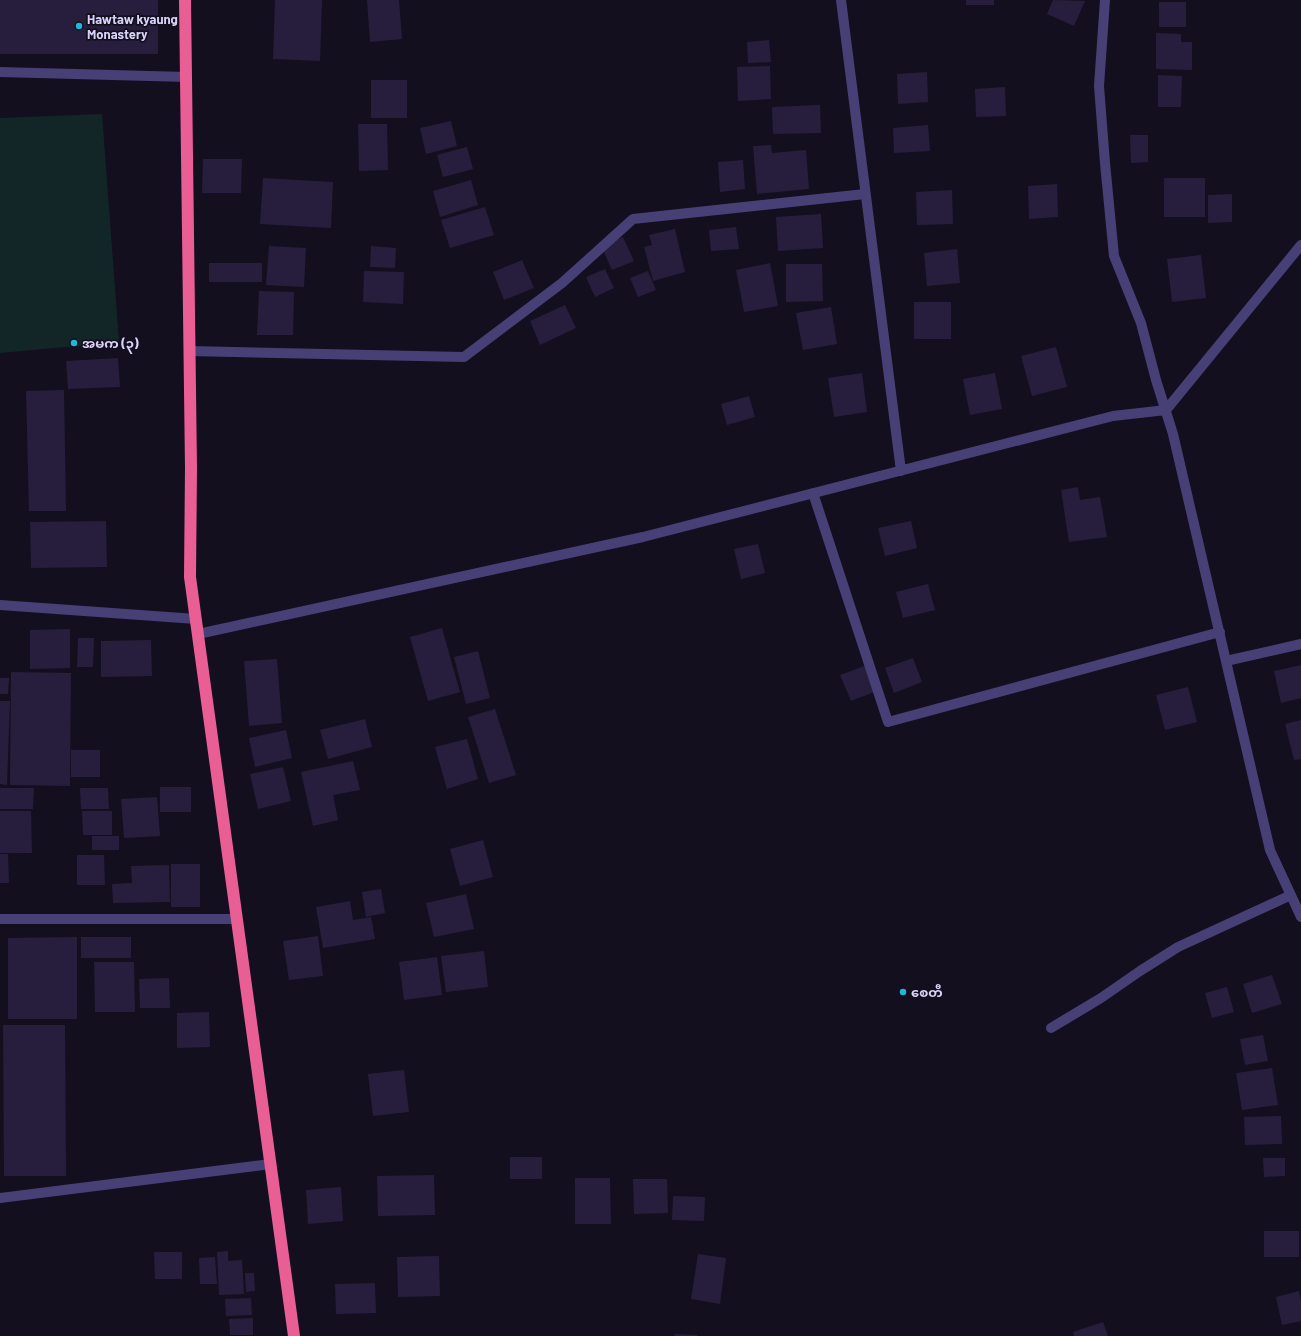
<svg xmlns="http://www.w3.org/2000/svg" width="1301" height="1336" viewBox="0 0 1301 1336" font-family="Barlow,'Noto Sans Myanmar',sans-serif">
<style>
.green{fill:#132627}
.building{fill:#271e3d}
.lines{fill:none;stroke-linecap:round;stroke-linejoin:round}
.street{stroke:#474077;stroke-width:10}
.highway{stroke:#e95e95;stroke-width:12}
.poi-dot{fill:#1eb8d9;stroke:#130f1e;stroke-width:1.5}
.labels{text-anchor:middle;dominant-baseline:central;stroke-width:3.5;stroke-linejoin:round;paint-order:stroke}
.poi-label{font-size:13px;font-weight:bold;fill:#dad3f9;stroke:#130f1e;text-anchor:start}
</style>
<rect width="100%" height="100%" fill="#130f1e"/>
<path class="green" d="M 102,114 L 119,342 L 0,353 L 0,118 Z"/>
<path class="building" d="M 0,0 L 158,0 L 158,54 L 0,54 Z
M 275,0 L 322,0 L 320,61 L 273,59 Z
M 367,0 L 399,0 L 402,39 L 370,42 Z
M 966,0 L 994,0 L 994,5 L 966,5 Z
M 1053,0 L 1085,1 L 1074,26 L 1047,14 Z
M 1159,2 L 1186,2 L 1186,27 L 1159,27 Z
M 1156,33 L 1181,34 L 1181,42 L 1192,42 L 1192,70 L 1156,69 Z
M 769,40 L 771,62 L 748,63 L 747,42 Z
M 770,66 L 771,99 L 738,101 L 737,67 Z
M 927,72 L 928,102 L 898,104 L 897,74 Z
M 1158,75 L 1182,76 L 1181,107 L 1158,107 Z
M 371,80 L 407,80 L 407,118 L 371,118 Z
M 1005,87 L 1006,116 L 976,117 L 975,89 Z
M 820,105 L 821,133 L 773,134 L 772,107 Z
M 451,121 L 457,146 L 426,154 L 420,128 Z
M 358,124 L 387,124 L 388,170 L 359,171 Z
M 928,125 L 930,151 L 894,153 L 893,128 Z
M 1130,135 L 1148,135 L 1148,162 L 1131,163 Z
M 771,145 L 772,153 L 806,150 L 809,189 L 757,194 L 753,146 Z
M 467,147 L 473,169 L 443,177 L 437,155 Z
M 203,159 L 242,159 L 241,193 L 202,193 Z
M 743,160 L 745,189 L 720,192 L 718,162 Z
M 263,178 L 333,182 L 331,228 L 260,224 Z
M 1164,178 L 1205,178 L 1205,217 L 1164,217 Z
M 471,180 L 478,205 L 440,217 L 433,191 Z
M 1057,184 L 1058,217 L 1029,219 L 1028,186 Z
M 952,190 L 953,224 L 917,225 L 916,192 Z
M 1232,194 L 1232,222 L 1208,223 L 1208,195 Z
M 485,207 L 494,235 L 450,248 L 441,220 Z
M 821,214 L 823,248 L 778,251 L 776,217 Z
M 736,227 L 739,249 L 711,251 L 709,230 Z
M 675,229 L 685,272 L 653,281 L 644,247 L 652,245 L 649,235 Z
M 623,237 L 634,261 L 612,270 L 601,246 Z
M 269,246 L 306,248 L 304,287 L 266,285 Z
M 371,246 L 396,248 L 395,268 L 370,267 Z
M 957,249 L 960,283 L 927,286 L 924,253 Z
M 1201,255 L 1206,298 L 1172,302 L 1167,259 Z
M 522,260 L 534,288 L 504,300 L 493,272 Z
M 209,263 L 262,263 L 262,282 L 209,282 Z
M 770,263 L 778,306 L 744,312 L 736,270 Z
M 786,264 L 822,264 L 823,301 L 786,302 Z
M 605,269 L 614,288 L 595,297 L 586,277 Z
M 364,271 L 404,272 L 403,304 L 363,302 Z
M 648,271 L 656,290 L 638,297 L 630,278 Z
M 259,291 L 294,292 L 293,335 L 257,335 Z
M 914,302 L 951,302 L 951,339 L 914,339 Z
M 565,305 L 576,328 L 540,345 L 530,321 Z
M 831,307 L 837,344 L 803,350 L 796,313 Z
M 1056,347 L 1067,387 L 1032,396 L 1021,356 Z
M 118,358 L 120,387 L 68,389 L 66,361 Z
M 862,373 L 867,412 L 834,417 L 828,378 Z
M 995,373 L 1002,409 L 970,415 L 963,379 Z
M 64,390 L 66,511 L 29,511 L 26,391 Z
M 749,396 L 755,417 L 727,425 L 721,404 Z
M 1078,487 L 1080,500 L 1100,497 L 1107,537 L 1069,542 L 1061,490 Z
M 106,521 L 107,567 L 31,568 L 30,522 Z
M 911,521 L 917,548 L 885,556 L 878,528 Z
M 758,544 L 765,573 L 741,579 L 734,549 Z
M 928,584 L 935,610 L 903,618 L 896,592 Z
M 442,628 L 460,692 L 428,701 L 410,637 Z
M 70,629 L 70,668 L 30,669 L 30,630 Z
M 78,638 L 94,638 L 93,667 L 77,667 Z
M 151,640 L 152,676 L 101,677 L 101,641 Z
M 478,651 L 490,698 L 466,704 L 454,657 Z
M 913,658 L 922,682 L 894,693 L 885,668 Z
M 277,659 L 282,723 L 249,726 L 244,661 Z
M 867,665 L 877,691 L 851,701 L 840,675 Z
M 1301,665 L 1301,698 L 1281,703 L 1274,671 Z
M 11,672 L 71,673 L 70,786 L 10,785 Z
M 0,678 L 9,678 L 8,694 L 0,694 Z
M 1188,687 L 1197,722 L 1165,730 L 1156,695 Z
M 0,701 L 10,701 L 7,785 L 0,784 Z
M 495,709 L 516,775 L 489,783 L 468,717 Z
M 365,719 L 372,747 L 328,759 L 320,730 Z
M 1301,720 L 1301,759 L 1294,760 L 1285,724 Z
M 286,730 L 292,758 L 255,767 L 249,738 Z
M 467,739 L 478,779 L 447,789 L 435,747 Z
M 71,750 L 100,750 L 100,777 L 71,777 Z
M 353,761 L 360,790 L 333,795 L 338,820 L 313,826 L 301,772 Z
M 283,767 L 291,801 L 258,809 L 250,774 Z
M 160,787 L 191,787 L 191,812 L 160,812 Z
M 0,788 L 34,788 L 33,809 L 0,809 Z
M 80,788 L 108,788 L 109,809 L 81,809 Z
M 157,797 L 160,836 L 124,838 L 121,799 Z
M 0,811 L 31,811 L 32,853 L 0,853 Z
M 82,811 L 112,811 L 112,835 L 83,835 Z
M 92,836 L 119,836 L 119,850 L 92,850 Z
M 483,840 L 493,877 L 460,886 L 450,849 Z
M 0,854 L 8,854 L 9,883 L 0,883 Z
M 77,855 L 104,855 L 105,885 L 77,885 Z
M 171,864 L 200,864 L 200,907 L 171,907 Z
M 169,865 L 170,902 L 113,903 L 112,884 L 132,883 L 131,866 Z
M 381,889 L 385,913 L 366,917 L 362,892 Z
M 466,894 L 474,929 L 434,937 L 426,903 Z
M 350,901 L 353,920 L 371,917 L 375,939 L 323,948 L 316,907 Z
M 318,936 L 323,976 L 289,980 L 283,941 Z
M 77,937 L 77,1019 L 8,1019 L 8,938 Z
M 81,937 L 131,937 L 131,958 L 81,958 Z
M 484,951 L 488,987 L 446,992 L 441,956 Z
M 437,957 L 442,995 L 404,1000 L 399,962 Z
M 94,962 L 134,962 L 135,1012 L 95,1012 Z
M 1272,975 L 1282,1004 L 1252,1013 L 1243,984 Z
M 169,978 L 170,1008 L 140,1008 L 139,979 Z
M 1227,987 L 1234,1012 L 1212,1018 L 1205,993 Z
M 209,1012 L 210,1047 L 177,1048 L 177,1013 Z
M 3,1025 L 65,1025 L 66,1176 L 4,1176 Z
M 1263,1035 L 1268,1061 L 1245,1065 L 1240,1039 Z
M 1272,1068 L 1278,1105 L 1242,1110 L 1236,1073 Z
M 404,1070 L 409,1112 L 373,1116 L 368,1074 Z
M 1281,1116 L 1282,1144 L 1245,1145 L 1244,1117 Z
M 510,1157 L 542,1157 L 542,1179 L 510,1179 Z
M 1263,1158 L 1285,1158 L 1285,1176 L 1264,1177 Z
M 434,1175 L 435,1215 L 378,1216 L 377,1176 Z
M 575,1178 L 610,1178 L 611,1224 L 575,1224 Z
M 633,1179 L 667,1179 L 668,1213 L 634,1214 Z
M 341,1187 L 343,1221 L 308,1224 L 306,1190 Z
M 673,1196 L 705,1197 L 704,1221 L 672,1220 Z
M 1264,1231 L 1299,1231 L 1299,1257 L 1264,1257 Z
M 228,1251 L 228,1261 L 242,1260 L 244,1294 L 219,1295 L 217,1252 Z
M 154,1252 L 182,1252 L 182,1279 L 155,1279 Z
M 698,1254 L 726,1258 L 720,1304 L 691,1299 Z
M 439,1256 L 440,1296 L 398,1297 L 397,1257 Z
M 215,1257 L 217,1284 L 200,1284 L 199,1258 Z
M 245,1273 L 254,1273 L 255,1291 L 246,1292 Z
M 375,1283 L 376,1313 L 336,1314 L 335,1284 Z
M 1299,1291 L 1301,1301 L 1301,1321 L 1282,1325 L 1276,1297 Z
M 251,1298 L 252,1315 L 226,1316 L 225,1299 Z
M 253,1318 L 253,1335 L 230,1335 L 229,1319 Z
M 1103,1322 L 1108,1336 L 1074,1336 L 1073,1332 Z
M 675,1334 L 697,1335 L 697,1336 L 674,1336 Z"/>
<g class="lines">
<path class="street" d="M 841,0 L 901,471
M 1105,0 L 1099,86 L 1105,163 L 1114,256 L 1141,323 L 1156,380 L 1173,434 L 1270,850 L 1301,917
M 0,72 L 187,77
M 189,351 L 464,357 L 562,283 L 633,219 L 865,194
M 813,493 L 888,722 L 1220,632
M 0,605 L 196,619
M 198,634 L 643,537 L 1113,416 L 1166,410 L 1301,245
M 1226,661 L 1301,644
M 0,919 L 237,919
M 1051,1028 L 1101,998 L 1140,971 L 1178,947 L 1291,895
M 0,1198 L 271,1164"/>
<path class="highway" d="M 185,0 L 191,468 L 190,577 L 294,1336"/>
</g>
<g class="poi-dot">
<circle cx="79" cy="26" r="4"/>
<circle cx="74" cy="343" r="4"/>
<circle cx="903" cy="992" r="4"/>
</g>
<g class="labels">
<g class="poi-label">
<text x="87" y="19">Hawtaw kyaung<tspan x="87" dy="15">Monastery</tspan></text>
<text x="82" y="343">အမက (၃)</text>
<text x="911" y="992">စေတီ</text>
</g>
</g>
</svg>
